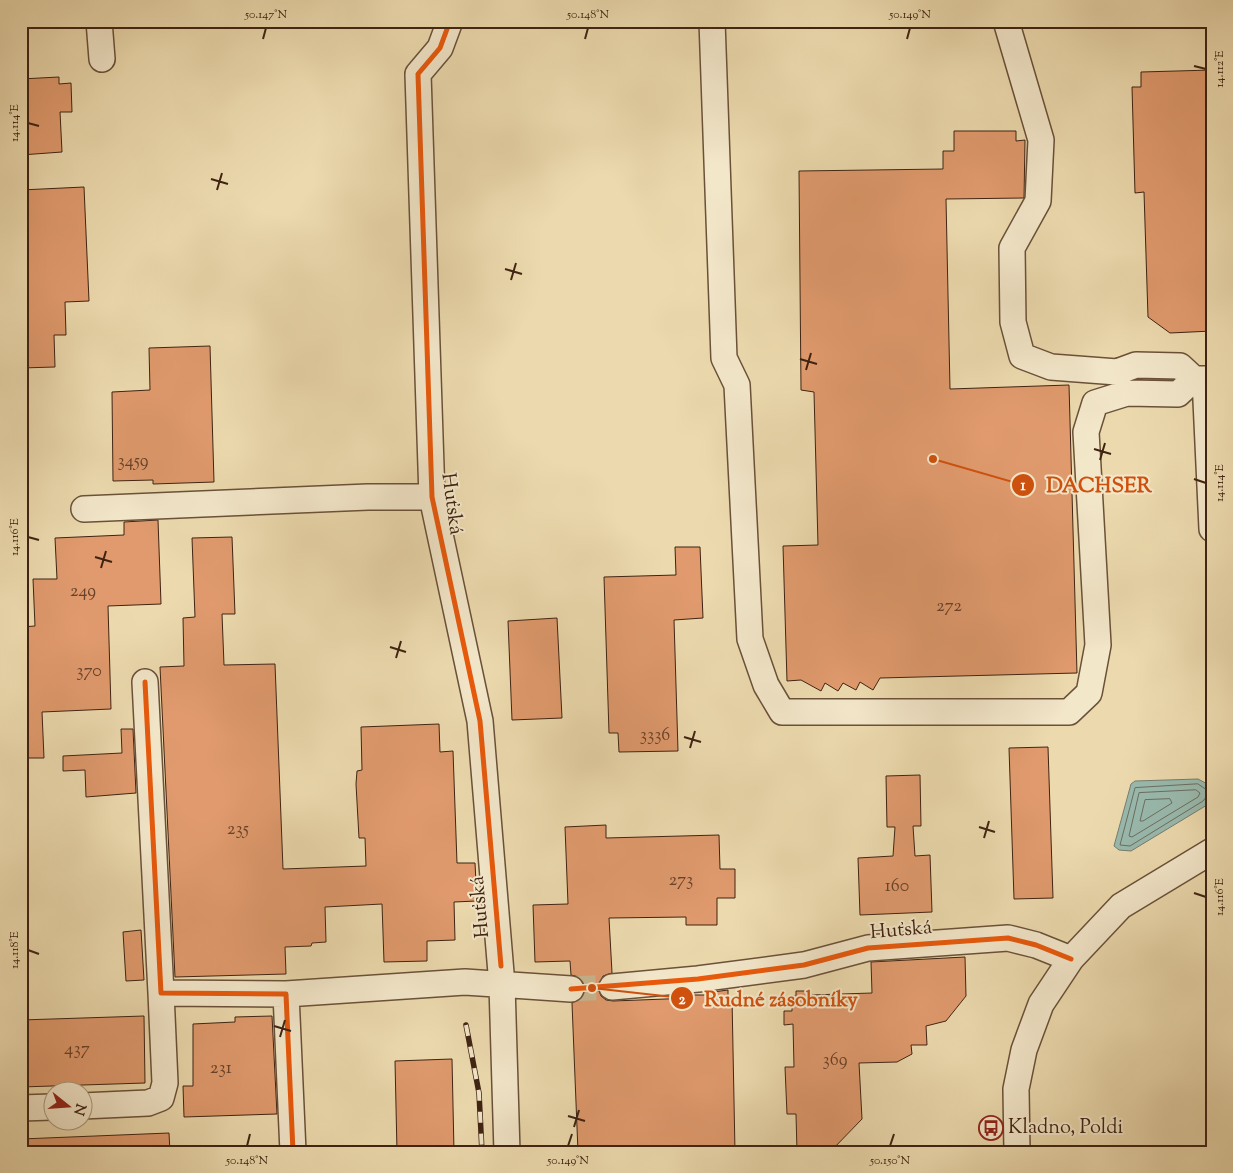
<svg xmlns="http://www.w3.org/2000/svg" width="1233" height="1173" viewBox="0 0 1233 1173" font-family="'Sorts Mill Goudy',serif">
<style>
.water{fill:#99baae;stroke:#757e70}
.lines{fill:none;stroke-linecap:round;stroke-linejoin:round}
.shore{stroke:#6c6e60;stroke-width:1}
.building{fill:#e09a6d;stroke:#3f2312}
.minor-tunnel{stroke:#c9b58f;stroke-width:25;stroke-dasharray:25 12;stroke-linecap:butt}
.minor-casing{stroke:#6a5139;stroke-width:28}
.minor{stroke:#f3e7ca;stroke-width:25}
.rail-casing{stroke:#3f2312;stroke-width:5.5}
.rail{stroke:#f3e7ca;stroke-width:4;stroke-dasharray:11;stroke-linecap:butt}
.cycleway-casing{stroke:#f3e7ca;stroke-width:8}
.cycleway{stroke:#e8590c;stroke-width:5}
.ticks{fill:none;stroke:#3f2312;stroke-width:2}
.labels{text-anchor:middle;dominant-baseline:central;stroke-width:4;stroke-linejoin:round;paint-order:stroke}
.number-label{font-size:18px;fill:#674129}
.street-label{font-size:20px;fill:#3f2312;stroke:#f3e7ca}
.poi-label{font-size:20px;fill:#3f2312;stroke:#f3e7ca;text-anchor:start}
.leader{fill:none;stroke:#cf510d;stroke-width:2}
.callout-dot{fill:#cf510d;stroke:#f3e7ca;stroke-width:2}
.mark-label{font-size:15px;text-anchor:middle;font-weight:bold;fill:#fff}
.callout-label{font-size:21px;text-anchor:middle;font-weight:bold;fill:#cf510d;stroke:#f3e7ca;stroke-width:4;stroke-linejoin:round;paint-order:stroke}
.neatline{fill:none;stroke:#3f2312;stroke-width:2}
.ticks-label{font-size:12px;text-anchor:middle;fill:#3f2312}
</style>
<rect width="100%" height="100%" fill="#ecdaae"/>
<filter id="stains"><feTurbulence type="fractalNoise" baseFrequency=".004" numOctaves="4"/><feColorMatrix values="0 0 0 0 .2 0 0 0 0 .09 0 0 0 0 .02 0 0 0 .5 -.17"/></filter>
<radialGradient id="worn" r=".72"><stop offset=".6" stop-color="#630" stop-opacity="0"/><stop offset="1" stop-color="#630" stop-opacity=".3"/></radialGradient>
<path class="water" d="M 1198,779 L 1211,786 L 1210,798 L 1207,805 L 1131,851 L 1119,850 L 1114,846 L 1131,784 L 1135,781 Z"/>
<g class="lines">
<path class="shore" d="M 1198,784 L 1210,792 L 1203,801 L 1130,846 L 1120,845 L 1135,788 Z
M 1196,790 L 1200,793 L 1198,797 L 1132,837 L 1129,836 L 1139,793 Z
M 1170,799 L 1172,803 L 1143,821 L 1140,821 L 1145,800 Z"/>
</g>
<path class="building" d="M 1212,70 L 1212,331 L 1170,333 L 1148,317 L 1144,192 L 1135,193 L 1132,87 L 1141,87 L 1141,72 Z
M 59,77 L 59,84 L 71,83 L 72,112 L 60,112 L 62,152 L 21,155 L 21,79 Z
M 954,131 L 1016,131 L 1016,141 L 1025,140 L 1024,198 L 946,199 L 950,389 L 1069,385 L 1077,673 L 880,678 L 873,690 L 860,682 L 856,690 L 843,683 L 838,691 L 825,683 L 821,691 L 801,680 L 787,681 L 783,546 L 818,545 L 814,392 L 801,390 L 799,171 L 943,169 L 943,151 L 954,151 Z
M 84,187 L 89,301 L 65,302 L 66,335 L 54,335 L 55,367 L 21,368 L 21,190 Z
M 210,346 L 214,482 L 153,484 L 153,480 L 113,481 L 112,392 L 150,390 L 149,348 Z
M 158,520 L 161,604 L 108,606 L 111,709 L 42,712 L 44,758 L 21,758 L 21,627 L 35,626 L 33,579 L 57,579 L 55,538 L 124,535 L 124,522 Z
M 232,537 L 235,614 L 222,614 L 224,665 L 275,664 L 283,869 L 366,866 L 365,838 L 359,838 L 356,784 L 357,771 L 362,770 L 361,727 L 439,724 L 440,752 L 453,751 L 457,863 L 475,863 L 477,901 L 454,902 L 455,940 L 427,941 L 427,961 L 384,962 L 382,904 L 325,907 L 326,942 L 312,943 L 311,946 L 285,947 L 286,974 L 175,977 L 160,667 L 184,666 L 183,618 L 195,617 L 192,538 Z
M 675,547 L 700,547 L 703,618 L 674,620 L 678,751 L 619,752 L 618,733 L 609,733 L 604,577 L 676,575 Z
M 557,618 L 562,718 L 512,720 L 508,621 Z
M 121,729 L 133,729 L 136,793 L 86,797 L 85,770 L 63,771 L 63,756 L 122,753 Z
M 1048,747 L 1053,898 L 1014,899 L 1009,748 Z
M 920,775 L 921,826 L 913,826 L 915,856 L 930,855 L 932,912 L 860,915 L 858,858 L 893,856 L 895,827 L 887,827 L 886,776 Z
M 606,825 L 606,838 L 719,835 L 720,869 L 735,869 L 735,898 L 717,898 L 717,925 L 686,925 L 686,917 L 609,918 L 612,973 L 603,976 L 598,988 L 601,996 L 606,1000 L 613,1001 L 692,998 L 692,995 L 713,995 L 713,992 L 728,990 L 728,997 L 732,998 L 735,1152 L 578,1152 L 572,1003 L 583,997 L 585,989 L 579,977 L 571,975 L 570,961 L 535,962 L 533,905 L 568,904 L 565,827 Z
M 141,930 L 144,980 L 126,981 L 123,932 Z
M 965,957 L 966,996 L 946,1021 L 926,1026 L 927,1045 L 911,1045 L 912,1054 L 897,1062 L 859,1063 L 862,1119 L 830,1152 L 797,1152 L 796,1114 L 787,1114 L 785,1067 L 794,1067 L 793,1024 L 784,1025 L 784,1011 L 792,1011 L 792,996 L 796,996 L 796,991 L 811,991 L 811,995 L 872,993 L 871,962 Z
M 144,1016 L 145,1083 L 21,1087 L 21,1020 Z
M 272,1016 L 277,1114 L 184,1117 L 183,1086 L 193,1086 L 193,1024 L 235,1022 L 235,1017 Z
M 452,1059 L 454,1152 L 397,1152 L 395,1061 Z
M 169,1133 L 170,1152 L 21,1152 L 21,1139 Z"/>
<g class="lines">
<path class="minor-tunnel" d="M 571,989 L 612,987"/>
<defs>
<path id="minor" d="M 99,21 L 102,59
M 450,21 L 440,48 L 418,74 L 432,497 L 480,721 L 502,985 L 507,1152
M 712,21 L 724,358 L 737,385 L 750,639 L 766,685 L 782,712 L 1069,712 L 1089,693 L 1098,645 L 1086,432 L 1095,403 L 1127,393 L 1178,394 L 1194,379 L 1212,379
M 1006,21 L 1041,140 L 1038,201 L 1012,248 L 1013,322 L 1022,356 L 1051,367 L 1117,372 L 1136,365 L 1180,366 L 1194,379
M 1205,379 L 1212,529
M 84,509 L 368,497 L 432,497
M 145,682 L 161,993 L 286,994 L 293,1152
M 612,987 L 698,979 L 804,965 L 868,948 L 1008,938 L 1036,945 L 1071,959
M 286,994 L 465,982 L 571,989
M 82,1106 L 148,1103 L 161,1098 L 165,1083 L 161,993
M 21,1108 L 52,1107
M 1017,1152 L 1016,1089 L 1024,1050 L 1041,1004 L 1071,959 L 1121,906 L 1212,851"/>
</defs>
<use href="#minor" class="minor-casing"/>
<use href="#minor" class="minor"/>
<defs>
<path id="rail" d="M 466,1025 L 479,1093 L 482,1152"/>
</defs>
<use href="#rail" class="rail-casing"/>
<use href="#rail" class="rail"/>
<defs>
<path id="cycleway" d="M 450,21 L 440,48 L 418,74 L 432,497 L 480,721 L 501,966
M 145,682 L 161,993 L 286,994 L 293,1152
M 571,989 L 698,979 L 804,965 L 868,948 L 1008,938 L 1036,945 L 1071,959"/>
</defs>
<use href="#cycleway" class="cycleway-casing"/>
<use href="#cycleway" class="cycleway"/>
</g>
<path class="ticks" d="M 263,39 L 266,28M 585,39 L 588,28M 907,39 L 910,28M 1194,66 L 1206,69M 28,123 L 39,126M 211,179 L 228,184M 217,190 L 222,173M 505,269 L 522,274M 511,280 L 516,263M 800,359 L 817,364M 806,370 L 811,353M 1094,449 L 1111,454M 1100,460 L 1105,443M 1194,479 L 1206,483M 28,537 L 39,540M 95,557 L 112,562M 101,568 L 106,551M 390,647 L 406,652M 396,658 L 401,641M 684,737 L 701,742M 690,748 L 695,731M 979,827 L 995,832M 984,838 L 989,821M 1194,893 L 1206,897M 28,950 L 39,954M 274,1026 L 291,1031M 280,1037 L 285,1020M 568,1116 L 585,1121M 574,1127 L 579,1110M 247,1146 L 250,1134M 568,1146 L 572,1134M 890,1146 L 894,1134"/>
<defs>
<symbol id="bus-ring" viewBox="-11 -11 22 22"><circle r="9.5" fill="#f3e7ca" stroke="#8f2418" stroke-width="1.5"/><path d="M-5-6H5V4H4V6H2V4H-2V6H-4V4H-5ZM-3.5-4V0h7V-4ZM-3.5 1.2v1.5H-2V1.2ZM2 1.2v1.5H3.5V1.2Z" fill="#8f2418"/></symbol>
</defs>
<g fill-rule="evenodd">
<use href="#bus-ring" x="977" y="1114" width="28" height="28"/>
</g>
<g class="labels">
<g class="number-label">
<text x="133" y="462">3459</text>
<text x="83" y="592">249</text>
<text x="949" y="607">272</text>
<text x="89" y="672">370</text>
<text x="655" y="736">3336</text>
<text x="238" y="830">235</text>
<text x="681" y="881">273</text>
<text x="897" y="887">160</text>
<text x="77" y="1050">437</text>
<text x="835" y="1061">369</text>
<text x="221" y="1069">231</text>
</g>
<g class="street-label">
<text transform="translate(451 504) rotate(82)">Huťská</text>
<text transform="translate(481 907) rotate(-95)">Huťská</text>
<text transform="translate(901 931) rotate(-5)">Huťská</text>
</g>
<g class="poi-label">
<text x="1008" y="1128">Kladno, Poldi</text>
</g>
</g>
<path class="leader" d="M933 459L1023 485M592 988L682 998"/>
<g class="callout-dot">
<circle cx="933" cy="459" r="5"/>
<circle cx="592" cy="988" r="5"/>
<circle cx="1023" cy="485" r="12"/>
<circle cx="682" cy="998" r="12"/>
</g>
<g class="mark-label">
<text x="1023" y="490">1</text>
<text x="682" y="1004">2</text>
</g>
<g class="callout-label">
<text x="1099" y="492">DACHSER</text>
<text x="781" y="1006">Rudné zásobníky</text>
</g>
<rect width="1233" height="1173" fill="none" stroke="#ecdaae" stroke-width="55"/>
<g transform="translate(68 1106) rotate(107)"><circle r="24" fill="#f3e7ca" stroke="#ab9980"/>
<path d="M0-4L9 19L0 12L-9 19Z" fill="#8f2418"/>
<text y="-8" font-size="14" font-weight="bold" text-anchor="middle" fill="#3f2312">N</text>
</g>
<rect x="28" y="28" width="1178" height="1118" class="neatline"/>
<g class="ticks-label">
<text x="266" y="18">50.147°N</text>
<text x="588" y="18">50.148°N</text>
<text x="910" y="18">50.149°N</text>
<text transform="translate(1219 69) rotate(-90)" y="4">14.112°E</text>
<text transform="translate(14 123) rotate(-90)" y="4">14.114°E</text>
<text transform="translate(1219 483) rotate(-90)" y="4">14.114°E</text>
<text transform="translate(14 537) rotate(-90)" y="4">14.116°E</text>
<text transform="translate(1219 897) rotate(-90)" y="4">14.116°E</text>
<text transform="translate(14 950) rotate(-90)" y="4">14.118°E</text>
<text x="247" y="1164">50.148°N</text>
<text x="568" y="1164">50.149°N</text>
<text x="890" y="1164">50.150°N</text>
</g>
<rect width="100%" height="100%" filter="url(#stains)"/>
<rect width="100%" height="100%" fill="url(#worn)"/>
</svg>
